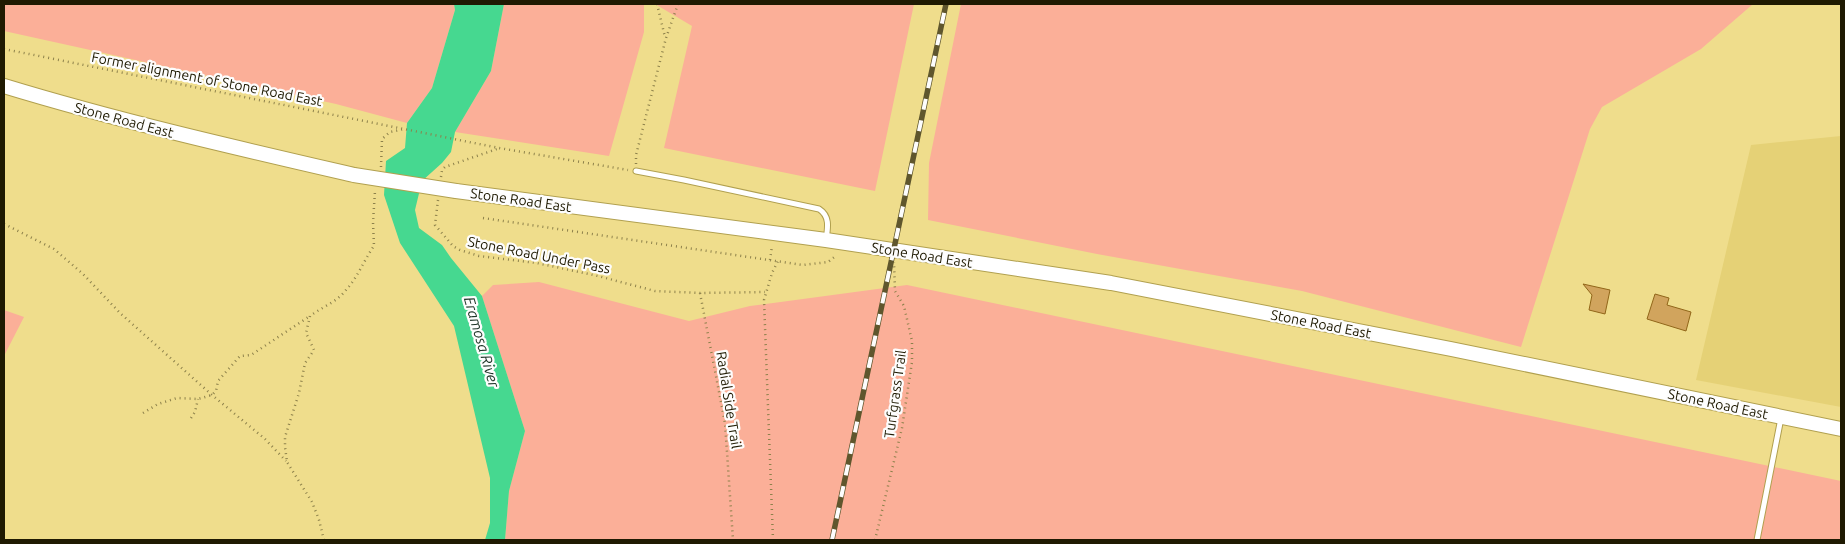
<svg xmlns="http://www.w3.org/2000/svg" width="1845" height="544" viewBox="0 0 1845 544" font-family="Ubuntu,sans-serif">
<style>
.built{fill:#e5d176}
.green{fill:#fbaf98}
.water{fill:#46d890}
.building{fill:#d1a45d;stroke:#916619}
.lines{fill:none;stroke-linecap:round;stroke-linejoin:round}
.lane-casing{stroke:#b1a04f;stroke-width:7}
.secondary-casing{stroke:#b1a04f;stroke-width:16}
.path{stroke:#8d814b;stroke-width:2.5;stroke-dasharray:1 4;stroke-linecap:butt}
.lane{stroke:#fff;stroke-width:5}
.secondary{stroke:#fff;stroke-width:14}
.rail-casing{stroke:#5f562d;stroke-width:5.5}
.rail{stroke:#fdfdfd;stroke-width:4;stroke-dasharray:11;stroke-linecap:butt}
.secondary-bridge-casing{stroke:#b1a04f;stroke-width:16;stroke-linecap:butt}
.secondary-bridge{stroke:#fff;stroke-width:14}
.labels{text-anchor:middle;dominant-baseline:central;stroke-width:4.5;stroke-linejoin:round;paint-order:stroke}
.street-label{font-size:14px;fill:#1f1a02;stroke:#fdfdfd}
.water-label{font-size:15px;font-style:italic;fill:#1d3427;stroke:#fdfdfd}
</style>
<rect width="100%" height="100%" fill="#efdd8c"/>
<path class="built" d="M 1841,136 L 1841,407 L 1696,380 L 1751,145 Z"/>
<path class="green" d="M 4,4 L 454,4 L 455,10 L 432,88 L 407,123 L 336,104 L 4,31 Z
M 504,4 L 644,4 L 644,32 L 609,156 L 455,132 L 491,71 Z
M 655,4 L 914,4 L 875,191 L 664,148 L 692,26 Z
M 961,4 L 1753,4 L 1701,49 L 1602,107 L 1590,129 L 1521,347 L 1302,291 L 1097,254 L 928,220 L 929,163 Z
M 539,282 L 689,321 L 750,306 L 907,285 L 1841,481 L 1841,540 L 505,540 L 509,491 L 525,431 L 482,296 L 493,285 Z
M 4,310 L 24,317 L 4,356 Z"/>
<path class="water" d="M 454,4 L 504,4 L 491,71 L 455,132 L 451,152 L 442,163 L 422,181 L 415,210 L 419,228 L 442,245 L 451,258 L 482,296 L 525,431 L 509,491 L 505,540 L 485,540 L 490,523 L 490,478 L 454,326 L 400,243 L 384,195 L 386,161 L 405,148 L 407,123 L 432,88 L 455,10 Z"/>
<path class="building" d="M 1583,284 L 1610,290 L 1605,314 L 1589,310 L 1592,295 Z
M 1655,294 L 1669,298 L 1667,305 L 1691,312 L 1686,331 L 1647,319 Z"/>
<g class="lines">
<defs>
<path id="lane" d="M 636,171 L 684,180 L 819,209 C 830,216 828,227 826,240
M 1757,540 L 1781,418"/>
<path id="secondary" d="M 4,86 C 119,121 237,148 354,175
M 456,191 L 826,240 L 1111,283 L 1451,349 L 1841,429"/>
</defs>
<use href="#lane" class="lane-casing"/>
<use href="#secondary" class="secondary-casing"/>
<path class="path" d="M 657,4 L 665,37
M 4,49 L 499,148 L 628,170
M 636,164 L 636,155 L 666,38 L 678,4
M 381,167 L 382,139 L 390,132 L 404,129
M 441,177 L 442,170 L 445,167 L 497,149
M 438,200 L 435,225 L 453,246 L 460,250 L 479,256 L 537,263 L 598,276 L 655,291 L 700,293 L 765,292
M 483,218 L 803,265 L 828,262 L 837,255
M 4,224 L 54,249 L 83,274 L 120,313 L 212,395 L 265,439 L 286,461
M 770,260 L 772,246
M 700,293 L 725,423 L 733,540
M 143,413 L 158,404 L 177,398 L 198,399 L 212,395 L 216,391 L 218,381 L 240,356 L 251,355 L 310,316
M 191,418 L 195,412 L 198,399
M 324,540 L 319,520 L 312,502 L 287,462 L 285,447 L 285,437 L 299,393 L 305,363 L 314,350 L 306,333 L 310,316 C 322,307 337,302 346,290 C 358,277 364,260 374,246 L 373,222 L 375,191
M 773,540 L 764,300 L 772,273 L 778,261
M 875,540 L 902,428 L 912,362 L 912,341 L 904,306 L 895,291 L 894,262"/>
<use href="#lane" class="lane"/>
<use href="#secondary" class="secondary"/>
<defs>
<path id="rail" d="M 832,540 L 946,4"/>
</defs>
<use href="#rail" class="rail-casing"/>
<use href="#rail" class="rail"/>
<defs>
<path id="secondary-bridge" d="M 354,175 L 456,191"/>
</defs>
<use href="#secondary-bridge" class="secondary-bridge-casing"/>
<use href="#secondary-bridge" class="secondary-bridge"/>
</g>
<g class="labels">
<g class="street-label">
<text transform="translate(207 79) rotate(11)">Former alignment of Stone Road East</text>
<text transform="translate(124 120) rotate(15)">Stone Road East</text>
<text transform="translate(521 200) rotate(8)">Stone Road East</text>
<text transform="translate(539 255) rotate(11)">Stone Road Under Pass</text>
<text transform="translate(922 255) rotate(9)">Stone Road East</text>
<text transform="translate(1321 324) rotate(11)">Stone Road East</text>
<text transform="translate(895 394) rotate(-82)">Turfgrass Trail</text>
<text transform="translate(729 400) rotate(81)">Radial Side Trail</text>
<text transform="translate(1718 404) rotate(12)">Stone Road East</text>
</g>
<g class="water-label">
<text transform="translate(482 342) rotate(74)">Eramosa River</text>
</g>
</g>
<rect width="1845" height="544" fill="none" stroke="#1f1a02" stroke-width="10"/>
</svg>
